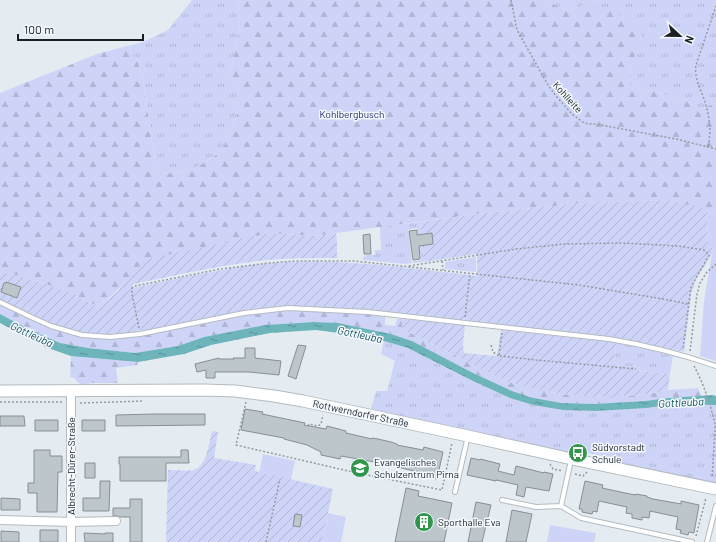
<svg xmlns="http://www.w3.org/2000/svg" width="716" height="542" viewBox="0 0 716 542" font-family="Barlow,sans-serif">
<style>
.grass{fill:url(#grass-tufts)}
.forest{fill:url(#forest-firs)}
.park{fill:#ced4f7}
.garden{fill:url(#garden-furrows)}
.water{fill:url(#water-ripples)}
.building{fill:#bdc7cb;stroke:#869093}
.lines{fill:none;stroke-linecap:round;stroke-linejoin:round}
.service-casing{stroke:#b3bbc1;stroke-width:6}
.minor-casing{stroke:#b3bbc1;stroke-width:10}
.secondary-casing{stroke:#b3bbc1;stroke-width:13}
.path{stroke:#949a9f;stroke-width:1.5;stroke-dasharray:2 2;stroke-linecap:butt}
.service{stroke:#fff;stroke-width:4}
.minor{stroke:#fff;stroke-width:8}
.secondary{stroke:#fff;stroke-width:11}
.labels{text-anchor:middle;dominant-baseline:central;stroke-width:3;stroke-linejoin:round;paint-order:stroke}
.street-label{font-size:10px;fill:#1c1f22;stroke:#f3f9fe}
.park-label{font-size:10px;fill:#272a65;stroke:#f3f9fe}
.poi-label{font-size:10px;fill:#1c1f22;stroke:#f3f9fe;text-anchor:start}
.water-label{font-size:11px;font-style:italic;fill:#115156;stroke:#f3f9fe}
</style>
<defs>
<pattern id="grass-tufts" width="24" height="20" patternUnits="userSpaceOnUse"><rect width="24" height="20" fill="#ced4f7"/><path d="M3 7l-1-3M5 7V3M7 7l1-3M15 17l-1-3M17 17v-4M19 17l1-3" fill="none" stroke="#b0b6d3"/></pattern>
<pattern id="forest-firs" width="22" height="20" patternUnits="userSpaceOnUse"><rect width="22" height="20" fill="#ced4f7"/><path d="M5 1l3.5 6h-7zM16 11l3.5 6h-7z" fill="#b0b6d3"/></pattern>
<pattern id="garden-furrows" width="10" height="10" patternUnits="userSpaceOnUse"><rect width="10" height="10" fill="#ced4f7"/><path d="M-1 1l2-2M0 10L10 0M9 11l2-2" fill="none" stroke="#b0b6d3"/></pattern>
<pattern id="water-ripples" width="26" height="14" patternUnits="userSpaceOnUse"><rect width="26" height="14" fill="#6db4bb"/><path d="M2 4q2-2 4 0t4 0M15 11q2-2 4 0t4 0" fill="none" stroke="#599298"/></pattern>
</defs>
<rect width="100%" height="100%" fill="#e4ecf2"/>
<path class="grass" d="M 192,0 L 238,0 L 240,23 L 230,77 L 239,94 L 237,116 L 221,152 L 189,172 L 157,174 L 142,75 L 137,60 L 127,46 L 143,42 L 168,30 Z
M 546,0 L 716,0 L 716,103 L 700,109 L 684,99 L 637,88 L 628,84 L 633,61 L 585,5 L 569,10 L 555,5 Z
M 420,222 L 424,262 L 413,263 L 413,261 L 421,260 L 417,228 L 408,230 L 412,263 L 405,264 L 363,260 L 363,257 L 366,256 L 366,255 L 375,255 L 375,250 L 381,250 L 380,227 Z
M 476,257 L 476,272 L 445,269 L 445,262 Z
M 384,341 L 408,348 L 471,380 L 510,398 L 533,405 L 563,410 L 596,411 L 647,408 L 674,404 L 716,405 L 716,483 L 607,460 L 607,457 L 577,451 L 576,454 L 371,409 L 376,391 L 387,391 L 395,361 L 381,354 Z
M 616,342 L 631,345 L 673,356 L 670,374 L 639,371 L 640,365 L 635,367 L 614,365 Z"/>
<path class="forest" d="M 238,0 L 546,0 L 555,5 L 569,10 L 585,5 L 608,8 L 632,23 L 642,35 L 633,61 L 628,84 L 637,88 L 684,99 L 700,109 L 716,103 L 716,212 L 667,200 L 585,203 L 484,213 L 314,236 L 269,233 L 125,281 C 117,292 109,298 98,306 L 81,299 L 68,291 L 13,274 L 0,271 L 0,93 L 97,54 L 127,46 L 137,60 L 142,75 L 157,174 L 189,172 L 221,152 L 237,116 L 239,94 L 230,77 L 240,23 Z
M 0,304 L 29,319 L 51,328 L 83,337 L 110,339 L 140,336 L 246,315 L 288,310 L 367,314 L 385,317 L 385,325 L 395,326 L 397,319 L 403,319 L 402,329 L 417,336 L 445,351 L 508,382 L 529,388 L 567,395 L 595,397 L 642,395 L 668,390 L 698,388 L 701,396 L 669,398 L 645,401 L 594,404 L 561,403 L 528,397 L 512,391 L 473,373 L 412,341 L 391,334 L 338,323 L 314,322 L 265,325 L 204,337 L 178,346 L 135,353 L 88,348 L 60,343 L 26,328 L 0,314 Z
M 71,356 L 138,362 L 137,365 L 116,368 L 118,383 L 89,383 L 88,386 C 81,384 78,384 74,378 L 70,377 Z"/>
<path class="park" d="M 707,209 L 716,212 L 716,361 L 700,356 L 704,301 L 713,248 L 708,247 Z
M 263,454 L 295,461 L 291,480 L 259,473 Z
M 328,513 L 346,517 L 341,542 L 322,542 Z
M 550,525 L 596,533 L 594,542 L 547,542 Z"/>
<path class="garden" d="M 667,200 L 707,209 L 708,247 L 713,248 L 711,256 L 696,279 L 691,294 L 684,352 L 644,343 L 607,336 L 467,321 L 466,320 L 463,319 L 462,321 L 286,306 L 242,311 L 142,331 L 141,330 L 137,331 L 137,333 L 109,334 L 82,333 L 53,325 L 29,315 L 0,300 L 0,271 L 13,274 L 68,291 L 81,299 L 98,306 L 111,297 L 118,291 L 125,281 L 147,259 L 269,233 L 314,236 L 336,233 L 337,241 L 337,258 C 314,258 290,258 267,260 C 222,265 178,275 134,284 L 132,286 L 135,288 L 136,287 C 188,277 243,263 295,262 C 356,260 417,269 477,276 L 477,254 L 424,262 L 420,222 L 484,213 L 585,203 Z
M 403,319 L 465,325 L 463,345 L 464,353 L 497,356 L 501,330 L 616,342 L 614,365 L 635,367 L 636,364 L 640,364 L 639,371 L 670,374 L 668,390 L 642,395 L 595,397 L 567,395 L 529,388 L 508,382 L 445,351 L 417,336 L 402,329 Z
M 212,431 L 218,432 L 214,458 L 256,465 L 255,471 L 333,489 L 322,542 L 166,542 L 168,470 C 175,470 188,471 194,470 C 207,466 209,442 212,431 Z"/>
<path class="water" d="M 0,314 L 26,328 L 60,343 L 88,348 L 135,353 L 178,346 L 204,337 L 265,325 L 314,322 L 338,323 L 391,334 L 412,341 L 473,373 L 512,391 L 529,397 L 561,403 L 594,404 L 645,401 L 669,398 L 713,395 L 716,396 L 716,405 L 674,404 L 647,408 L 596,411 L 563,410 L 533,405 L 510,398 L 471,380 L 408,348 L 384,341 L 354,335 L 316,330 L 270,333 L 211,345 L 184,354 L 138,362 L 71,356 L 48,348 L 0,323 Z"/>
<path class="building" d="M 417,230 L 417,235 L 432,233 L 433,244 L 419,246 L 420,259 L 413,260 L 409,231 Z
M 370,234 L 371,254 L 364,254 L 363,235 Z
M 6,282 L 21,287 L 17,298 L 1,292 L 4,283 L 6,283 Z
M 298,345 L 306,346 L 296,379 L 288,376 Z
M 245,348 L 255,348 L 255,358 L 281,361 L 279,375 L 249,372 L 215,372 L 215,378 L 206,378 L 206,370 L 197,372 L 195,364 L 219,358 L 219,359 L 234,359 L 233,358 L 245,358 Z
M 245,409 L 263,412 L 262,414 L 305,423 L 304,425 L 326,429 L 327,426 L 346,431 L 346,433 L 372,439 L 372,438 L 378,439 L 391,442 L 397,444 L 397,445 L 423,450 L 424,447 L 443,452 L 437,479 L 418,475 L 418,472 L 385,464 L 384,466 L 374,464 L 375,462 L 341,456 L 340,459 L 321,455 L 321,452 L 307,445 L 284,439 L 284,438 L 241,430 Z
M 155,414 L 205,414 L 205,425 L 116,426 L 116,415 Z
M 0,416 L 24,416 L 25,426 L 0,426 Z
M 35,420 L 58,420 L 58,431 L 35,431 Z
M 82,420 L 105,420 L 105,431 L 82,431 Z
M 34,450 L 50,450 L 50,456 L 62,456 L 62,472 L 58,472 L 57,512 L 37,512 L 37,493 L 28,493 L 28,483 L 34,483 Z
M 181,450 L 188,450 L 189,463 L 166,463 L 166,481 L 120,481 L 120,464 L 119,464 L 119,457 L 181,457 Z
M 471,458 L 480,460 L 480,459 L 500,464 L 498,471 L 514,475 L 516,466 L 544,473 L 544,472 L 553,474 L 549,491 L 526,487 L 524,497 L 516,495 L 518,485 L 496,480 L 496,481 L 467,475 Z
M 85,463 L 95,463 L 95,478 L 85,478 Z
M 100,481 L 110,481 L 109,511 L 83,511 L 83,498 L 100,498 Z
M 585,481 L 603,485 L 602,488 L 630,494 L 636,495 L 636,494 L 647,496 L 647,497 L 653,499 L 681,504 L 681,501 L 699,505 L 694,533 L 689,532 L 688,535 L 680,533 L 681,530 L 676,529 L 678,517 L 650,511 L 649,518 L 642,517 L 642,520 L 632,518 L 632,514 L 626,513 L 627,507 L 599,501 L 597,512 L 593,511 L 592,514 L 582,512 L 582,509 L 579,509 Z
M 406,488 L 419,491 L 418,496 L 452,503 L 444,542 L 395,542 Z
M 1,498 L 20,499 L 20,510 L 1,510 Z
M 130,499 L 142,499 L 142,542 L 130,542 L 130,517 L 120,517 L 118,516 L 113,516 L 113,508 L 130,508 Z
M 476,502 L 491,505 L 482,542 L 468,542 Z
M 512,510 L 532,514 L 526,542 L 506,542 Z
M 295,514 L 302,515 L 300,527 L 293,526 Z
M 40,530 L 58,530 L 58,542 L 40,542 Z
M 1,531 L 19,532 L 19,542 L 1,542 Z
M 84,533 L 105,534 L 105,533 L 113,533 L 113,542 L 85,542 Z"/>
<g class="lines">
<defs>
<path id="service" d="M 0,302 L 31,317 L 51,326 L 82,335 L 110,337 L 140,334 L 244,313 L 288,308 L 368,312 L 609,339 C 646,345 681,354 716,366
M 571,460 L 561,506 L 581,518 L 692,542
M 455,492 L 468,436
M 502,500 L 536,507 L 561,506
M 707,542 L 716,506"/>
<path id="minor" d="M 71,390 L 71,542
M 0,520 L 72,522 L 116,521"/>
<path id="secondary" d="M 0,391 L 204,390 L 235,391 L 274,396 L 303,401 L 468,436 L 572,459 L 716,489"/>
</defs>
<use href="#service" class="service-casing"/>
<use href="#minor" class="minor-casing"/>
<use href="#secondary" class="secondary-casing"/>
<path class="path" d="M 511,0 L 517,30 L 548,85 L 556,96 L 572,114 L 584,123 L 601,125 L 676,139 L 716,149
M 708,146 C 712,130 709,114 704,99 C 700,88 694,77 696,65 L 716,6
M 442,261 L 443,270
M 409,266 L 516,249 L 564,244 L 622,243 L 678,246 L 704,250 L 709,255 L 691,287 L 683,349
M 465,317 L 470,273
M 139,328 L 132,294 L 132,288 L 135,286 L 220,269 L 268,263 L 295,261 L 354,261 L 579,285 L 663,299 L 688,304
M 502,333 L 499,356 L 501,356 L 536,360 L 636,369
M 491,345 L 493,352 L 499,356
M 690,351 L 697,294 L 700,283 L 707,272 L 716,264
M 694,366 C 703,382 711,406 715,424 L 715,431 L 712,478
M 0,402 L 62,402
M 246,402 L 236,445 L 357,473 L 442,490 L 452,443
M 80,403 L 144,401
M 308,426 L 309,424 L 318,426 L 321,424 L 323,415
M 550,464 L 553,469 L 563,471
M 575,474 L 583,476 L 587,472
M 696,536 L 706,498
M 266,542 L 280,479"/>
<use href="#service" class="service"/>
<use href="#minor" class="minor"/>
<use href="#secondary" class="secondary"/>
</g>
<defs>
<symbol id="bus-disc" viewBox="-11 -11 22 22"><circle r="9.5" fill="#31964b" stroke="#f3f9fe"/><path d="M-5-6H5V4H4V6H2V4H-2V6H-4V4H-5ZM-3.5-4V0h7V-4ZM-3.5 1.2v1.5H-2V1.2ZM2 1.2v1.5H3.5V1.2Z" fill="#fff"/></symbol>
<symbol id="school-disc" viewBox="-11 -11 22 22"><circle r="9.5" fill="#31964b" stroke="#f3f9fe"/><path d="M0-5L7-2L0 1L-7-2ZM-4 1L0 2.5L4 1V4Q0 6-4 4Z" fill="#fff"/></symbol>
<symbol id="building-disc" viewBox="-11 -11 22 22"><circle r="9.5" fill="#31964b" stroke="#f3f9fe"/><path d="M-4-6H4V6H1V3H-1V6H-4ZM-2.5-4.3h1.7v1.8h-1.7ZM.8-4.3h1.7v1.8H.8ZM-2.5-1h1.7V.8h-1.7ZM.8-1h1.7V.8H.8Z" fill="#fff"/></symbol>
</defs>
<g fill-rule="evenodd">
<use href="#bus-disc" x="567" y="442" width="22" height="22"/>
<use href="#school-disc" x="349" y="457" width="22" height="22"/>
<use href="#building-disc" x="413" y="511" width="22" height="22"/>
</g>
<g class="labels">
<g class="street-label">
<text transform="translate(568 97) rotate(48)">Kohlleite</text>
<text transform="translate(361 413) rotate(12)">Rottwerndorfer Straße</text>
<text transform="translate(71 466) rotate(-90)">Albrecht-Dürer-Straße</text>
</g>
<g class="park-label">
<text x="352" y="114">Kohlbergbusch</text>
</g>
<g class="poi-label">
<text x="592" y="447">Südvorstadt<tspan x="592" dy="12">Schule</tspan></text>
<text x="374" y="462">Evangelisches<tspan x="374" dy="12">Schulzentrum Pirna</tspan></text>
<text x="438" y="522">Sporthalle Eva</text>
</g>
<g class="water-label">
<text transform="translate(32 334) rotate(25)">Gottleuba</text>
<text transform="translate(360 334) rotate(12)">Gottleuba</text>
<text transform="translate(681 402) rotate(-3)">Gottleuba</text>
</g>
</g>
<g transform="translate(680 36) rotate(112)" stroke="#f3f9fe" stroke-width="3" paint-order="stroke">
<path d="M0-3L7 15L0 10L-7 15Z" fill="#1c1f22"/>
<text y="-6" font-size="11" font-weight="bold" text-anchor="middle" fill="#1c1f22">N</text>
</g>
<path d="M18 34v6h125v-6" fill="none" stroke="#1c1f22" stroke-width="2"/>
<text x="24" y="34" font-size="12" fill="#1c1f22" stroke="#f3f9fe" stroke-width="3" paint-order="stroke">100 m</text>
</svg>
